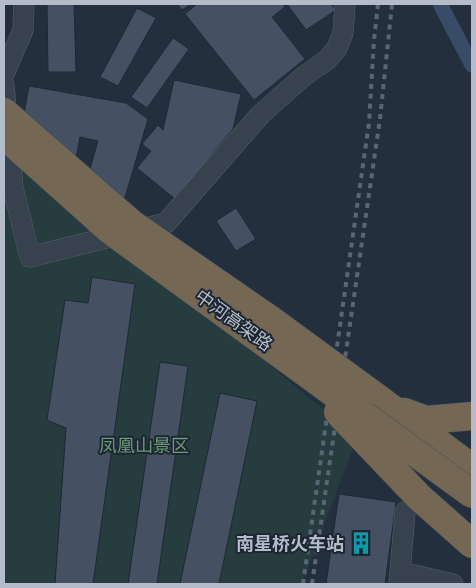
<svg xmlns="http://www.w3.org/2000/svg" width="476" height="588" viewBox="0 0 476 588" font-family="'Titillium Web','Noto Sans SC',sans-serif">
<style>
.green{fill:#263c3f}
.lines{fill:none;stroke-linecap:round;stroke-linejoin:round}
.canal{stroke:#394c67;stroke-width:15}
.building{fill:#455162;stroke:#1f2835}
.minor-casing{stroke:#565f6c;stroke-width:21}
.highway-casing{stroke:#434c59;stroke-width:29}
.minor{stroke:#38414e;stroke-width:20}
.highway{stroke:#746855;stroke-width:28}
.rail{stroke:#5a6575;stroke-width:4;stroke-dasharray:5 5;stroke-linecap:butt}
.highway-bridge-casing{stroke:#434c59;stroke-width:29;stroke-linecap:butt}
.highway-bridge{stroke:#746855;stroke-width:28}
.labels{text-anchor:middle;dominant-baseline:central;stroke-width:4;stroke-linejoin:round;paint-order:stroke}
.street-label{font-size:18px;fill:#b4bcc9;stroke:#1d2633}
.park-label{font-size:18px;fill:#6b9a76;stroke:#1d2633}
.poi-label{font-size:18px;font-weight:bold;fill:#b4bcc9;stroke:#1d2633;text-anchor:end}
</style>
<rect width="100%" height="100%" fill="#242f3e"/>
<path class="green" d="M 4,145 L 336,420 L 355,443 L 302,584 L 4,584 Z"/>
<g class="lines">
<path class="canal" d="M 440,4 L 472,65"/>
</g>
<path class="building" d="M 47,4 L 74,4 L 76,72 L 48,72 Z
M 177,4 L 191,4 L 182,10 Z
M 197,4 L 283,4 L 285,7 L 272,17 L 305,59 L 254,100 L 185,14 Z
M 287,4 L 331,4 L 336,10 L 306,30 Z
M 137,8 L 156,18 L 118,86 L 100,77 Z
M 173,38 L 189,49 L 147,108 L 131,97 Z
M 174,80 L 241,94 L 233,129 L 175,199 L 137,168 L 151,151 L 142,144 L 158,125 L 163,130 Z
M 29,86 L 126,103 L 148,119 L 121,211 L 81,200 L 98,141 L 80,137 L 73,174 L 15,164 Z
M 236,208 L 256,239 L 236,251 L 216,221 Z
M 92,277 L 135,284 L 93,584 L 55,584 L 66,428 L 47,420 L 65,300 L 88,303 Z
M 160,362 L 188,366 L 157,584 L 128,584 Z
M 220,393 L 257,401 L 219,584 L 180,584 Z
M 339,494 L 396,502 L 385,584 L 326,584 Z"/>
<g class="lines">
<defs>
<path id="minor" d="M 4,74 L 23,30 L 24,4
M 4,85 L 13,188 L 30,257 L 166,223 L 261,114 L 304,76 L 327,60 L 337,48 L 343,33 L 345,4
M 401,572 L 453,584
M 399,584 L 405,512"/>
<path id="highway" d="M 368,391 L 472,468
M 404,412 L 426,420 L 472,416"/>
</defs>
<use href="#minor" class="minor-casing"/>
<use href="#highway" class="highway-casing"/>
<use href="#minor" class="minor"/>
<use href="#highway" class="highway"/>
<path class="rail" d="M 303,584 L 369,123 L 374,40 L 378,4
M 312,584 L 380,119 L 392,4"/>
<defs>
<path id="highway-bridge" d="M 4,112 L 132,224 L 271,320 L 368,391
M 4,135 L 110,230 L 472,494
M 338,412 L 419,497 L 472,544"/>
</defs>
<use href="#highway-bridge" class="highway-bridge-casing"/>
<use href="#highway-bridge" class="highway-bridge"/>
</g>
<defs>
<symbol id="building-bare" viewBox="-9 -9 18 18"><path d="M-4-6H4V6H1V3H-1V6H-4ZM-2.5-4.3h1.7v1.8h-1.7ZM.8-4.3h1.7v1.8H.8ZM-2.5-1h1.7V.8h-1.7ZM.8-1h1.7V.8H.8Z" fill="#0f9aa8" stroke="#1d2633" stroke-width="2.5" paint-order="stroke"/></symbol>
</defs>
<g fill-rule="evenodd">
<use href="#building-bare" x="345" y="527" width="32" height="32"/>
</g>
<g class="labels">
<g class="street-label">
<text transform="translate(234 320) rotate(36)">中河高架路</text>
</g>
<g class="park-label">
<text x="144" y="445">凤凰山景区</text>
</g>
<g class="poi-label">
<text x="344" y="543">南星桥火车站</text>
</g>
</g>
<rect width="476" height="588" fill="none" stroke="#b4bcc9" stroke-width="10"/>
</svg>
